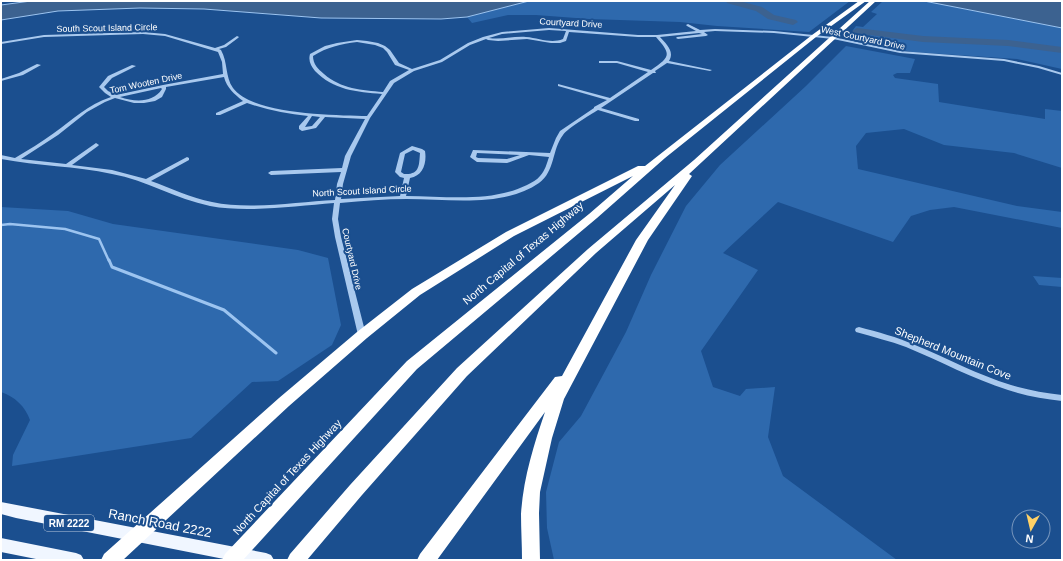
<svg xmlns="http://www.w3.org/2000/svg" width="1063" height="561" viewBox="0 0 1063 561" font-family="Arial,sans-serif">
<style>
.green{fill:#2e69ad}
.water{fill:#3c6290;stroke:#9cc4f0}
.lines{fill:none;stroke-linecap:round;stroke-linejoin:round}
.stream-far1{stroke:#9cc4f0;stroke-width:2.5}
.stream{stroke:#9cc4f0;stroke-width:3}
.river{fill:#3c6290;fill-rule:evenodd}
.minor{fill:#a9c9ee;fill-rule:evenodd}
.major{fill:#f0f6ff;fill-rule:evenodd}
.highway{fill:#fff;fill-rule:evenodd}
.labels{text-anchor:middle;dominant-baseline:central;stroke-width:4;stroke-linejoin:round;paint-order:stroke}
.far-street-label{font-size:9px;fill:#fff;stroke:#1b4f8f}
.shield{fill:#1b4f8f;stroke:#bbcadd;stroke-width:1}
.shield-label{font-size:10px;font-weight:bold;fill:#fff}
.street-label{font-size:11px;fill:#fff;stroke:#1b4f8f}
.near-street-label{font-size:13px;fill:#fff;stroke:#1b4f8f}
</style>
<rect width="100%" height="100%" fill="#1b4f8f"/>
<path class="green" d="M 529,1 L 850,1 L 809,32 L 717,26 L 680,22 L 589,19 L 536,15 L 508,15 L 472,23 L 467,17 Z
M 883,1 L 924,1 L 1062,28 L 1062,69 L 1017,59 L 913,52 L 849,40 L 854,33 L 853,30 L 856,26 L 863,27 L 877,14 L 871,12 Z
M 846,46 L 915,59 L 910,73 L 897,73 L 893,75 L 895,78 L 938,84 L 939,102 L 1045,119 L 1045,109 L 1062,111 L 1062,168 L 1014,153 L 944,145 L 904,129 L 866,133 L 856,146 L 858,169 L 1017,206 L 1062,212 L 1062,228 L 954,207 L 930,210 L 911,216 L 893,242 L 778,202 L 723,253 L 758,270 L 701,351 L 713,387 L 740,396 L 746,389 L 775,387 L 768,437 L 783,476 L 897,560 L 554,560 L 547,528 L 546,492 L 559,442 L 581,416 L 626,332 L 651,275 L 686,206 L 720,165 L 806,86 Z
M 1,207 L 68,211 L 113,224 L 298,250 L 328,258 L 341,325 L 332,345 L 278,381 L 252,382 L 191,438 L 12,466 L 13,455 L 30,420 C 25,406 15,397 1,392 Z
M 1033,276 L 1062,278 L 1062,287 L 1039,285 Z"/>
<path class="water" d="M 31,1 L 529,1 L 467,17 L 441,19 L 321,18 L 204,9 L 140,8 L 58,11 L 1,20 L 1,5 Z
M 924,1 L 1062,1 L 1062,28 Z"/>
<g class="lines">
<path class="stream-far1" d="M 1,225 L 10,224 L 65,229 L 99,239 L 109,261"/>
<path class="stream" d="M 109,260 L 112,267 L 224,310 L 276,353"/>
<path class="river" d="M 726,1 L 739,1 L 762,7 L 774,15 L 796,20 L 798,22 L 793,25 L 768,19 L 756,11 L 727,3 Z
M 857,28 L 923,36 L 1008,40 L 1062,47 L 1062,53 L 1008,46 L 923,42 L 854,33 L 852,31 Z"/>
<path class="minor" d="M 688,24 L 700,30 L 715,29 L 774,31 L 833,37 L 900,51 L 1004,59 L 1039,66 L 1062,73 L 1062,75 L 1038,68 L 1004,61 L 900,53 L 833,39 L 774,33 L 715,31 L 704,32 L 708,35 L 706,36 L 678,39 L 676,38 L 677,37 L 702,34 L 699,33 L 660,37 C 666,44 675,51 669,61 L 712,70 L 710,71 L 667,63 L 655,71 L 656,73 L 653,73 L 601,108 L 639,119 L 639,121 L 635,121 L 598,110 C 590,115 568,128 563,135 C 552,149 555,172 539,183 C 503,208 449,199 407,199 C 385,199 363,201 340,203 L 338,219 L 341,237 L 366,335 L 365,337 L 359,337 L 358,335 L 335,237 L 332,219 L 334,203 C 296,206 247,213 210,206 C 176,199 146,180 112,174 C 75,166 38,166 1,159 L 1,155 L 15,158 C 28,150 42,142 54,133 C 74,119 87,105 111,97 L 105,93 L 99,87 L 108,76 L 132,65 L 136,66 L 112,78 L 104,87 L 108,91 L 116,95 L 163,85 L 223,74 L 222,62 L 218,52 L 165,36 L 143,34 L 44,37 L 1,44 L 1,42 L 44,35 L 143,32 L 165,34 L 215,48 L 224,45 L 237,36 L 239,37 L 238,38 L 226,47 L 219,49 L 221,50 C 228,62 225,77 233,88 C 253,115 335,115 367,116 L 382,94 C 357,92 333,90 315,71 C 311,66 308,61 310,54 L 325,46 L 337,43 L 357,40 L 367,41 L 378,43 L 385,46 L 390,50 L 399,63 L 412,69 L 440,60 L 468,43 L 483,37 L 502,32 L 549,28 L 638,35 L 657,35 L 696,31 L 687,26 L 686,25 ZM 549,30 L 566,31 L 563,39 C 551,44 539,38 526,37 C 514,36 501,40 489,38 L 502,34 ZM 569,32 L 638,37 L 656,37 C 672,55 670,57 651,70 L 617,61 L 599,61 L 599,63 L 617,63 L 648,72 L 610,98 L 558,84 L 558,86 L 607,100 L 594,107 L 594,108 L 560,131 L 556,138 L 550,153 L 473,150 L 470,157 L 477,162 L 507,163 L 529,155 L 549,157 C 547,163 545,171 540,176 C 537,180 532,182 527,185 C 490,203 446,196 406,196 L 410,178 C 423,176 427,163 425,151 L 422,149 L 412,146 L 400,153 L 395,172 L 400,177 L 404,178 L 400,196 L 341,199 L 343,184 L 351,156 L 370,118 L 394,83 L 414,71 L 442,62 L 470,45 L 486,39 L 488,40 L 498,41 L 527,39 L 551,43 L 560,43 L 566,41 ZM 357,42 L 375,45 L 383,48 L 387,52 L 395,65 L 409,70 L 390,81 L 383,92 C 362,90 341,89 324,74 C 318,69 313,64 313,56 C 327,47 341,44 357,42 ZM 224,77 C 227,88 234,94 243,101 L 216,113 L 216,115 L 220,115 L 247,103 C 267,110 287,114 308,116 L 299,126 L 299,129 L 302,131 L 316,128 L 325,117 L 365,119 L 345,156 L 342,168 L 271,171 L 268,173 L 271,175 L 341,172 L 337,184 L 335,200 C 297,202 249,210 212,202 C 191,198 171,188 151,181 L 189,160 L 189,158 L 187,157 L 146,179 L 112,170 L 72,165 L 98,146 L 99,145 L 96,143 L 66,164 L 21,159 L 58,135 L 87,112 L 105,102 L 115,98 L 134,103 L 144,103 L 155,101 L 162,97 L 166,89 L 166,87 ZM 161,88 L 162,89 C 153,103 135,102 120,97 ZM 312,116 L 320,117 L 312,126 L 305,127 ZM 413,150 L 420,153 C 419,165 420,175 404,174 L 401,172 L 405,154 ZM 477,153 L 520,155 L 507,159 L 478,158 L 476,157 Z
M 37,64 L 41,65 L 23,75 L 1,81 L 1,79 L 19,73 Z
M 859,327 C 878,332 897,337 915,345 C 947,358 978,375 1011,385 C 1028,390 1045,393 1062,395 L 1062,401 C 1044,399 1026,396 1008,390 C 973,379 940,361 906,347 C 890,341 873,337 856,332 L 855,330 L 856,328 Z"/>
<path class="major" d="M 1,502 L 266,553 L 271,555 L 274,560 L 229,560 L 16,518 L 1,514 Z
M 1,538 L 76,553 L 81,555 L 84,560 L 41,560 L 1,552 Z"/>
<path class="highway" d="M 859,1 L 866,1 L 816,37 L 665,158 L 597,218 L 417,369 L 243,560 L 222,560 L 225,554 L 407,361 L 589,214 L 633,176 L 514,236 L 420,295 L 367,338 L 289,406 L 123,560 L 101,560 L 104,554 L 279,398 L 357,332 L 412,289 L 506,232 L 638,166 L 645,166 L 812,35 Z
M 870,1 L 876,1 L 689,174 L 692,176 L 648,240 L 564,399 L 552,438 L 540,492 L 539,513 L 540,560 L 522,560 C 522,545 521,529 521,514 C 523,479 534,444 545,412 L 437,560 L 417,560 L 420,554 L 555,377 L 562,376 L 636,240 L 675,185 L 596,253 L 467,376 L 362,495 L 307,560 L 287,560 L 290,554 L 350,485 L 457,368 L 588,249 L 694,160 Z"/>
</g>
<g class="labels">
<g class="far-street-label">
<text transform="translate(571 23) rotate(3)">Courtyard Drive</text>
<text transform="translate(107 28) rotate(-1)">South Scout Island Circle</text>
<text transform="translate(863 38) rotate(12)">West Courtyard Drive</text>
<text transform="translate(146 83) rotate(-12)">Tom Wooten Drive</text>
<text transform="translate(362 191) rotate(-3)">North Scout Island Circle</text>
<text transform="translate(352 259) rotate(77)">Courtyard Drive</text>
</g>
<rect class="shield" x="44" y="515" width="50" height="16" rx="3"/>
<g class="shield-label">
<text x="69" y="523">RM 2222</text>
</g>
<g class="street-label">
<text transform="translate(523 253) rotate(-40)">North Capital of Texas Highway</text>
<text transform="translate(953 353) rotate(22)">Shepherd Mountain Cove</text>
<text transform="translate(287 477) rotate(-47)">North Capital of Texas Highway</text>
</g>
<g class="near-street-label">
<text transform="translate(160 523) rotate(11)">Ranch Road 2222</text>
</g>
</g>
<rect width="1063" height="561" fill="none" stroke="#ffffff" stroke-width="4"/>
<g transform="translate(1031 529) rotate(188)"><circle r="19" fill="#1b4f8f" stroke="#7695bc"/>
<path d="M0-3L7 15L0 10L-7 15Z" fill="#ffd166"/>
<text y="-6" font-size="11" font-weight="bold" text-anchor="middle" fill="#ffffff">N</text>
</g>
</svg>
